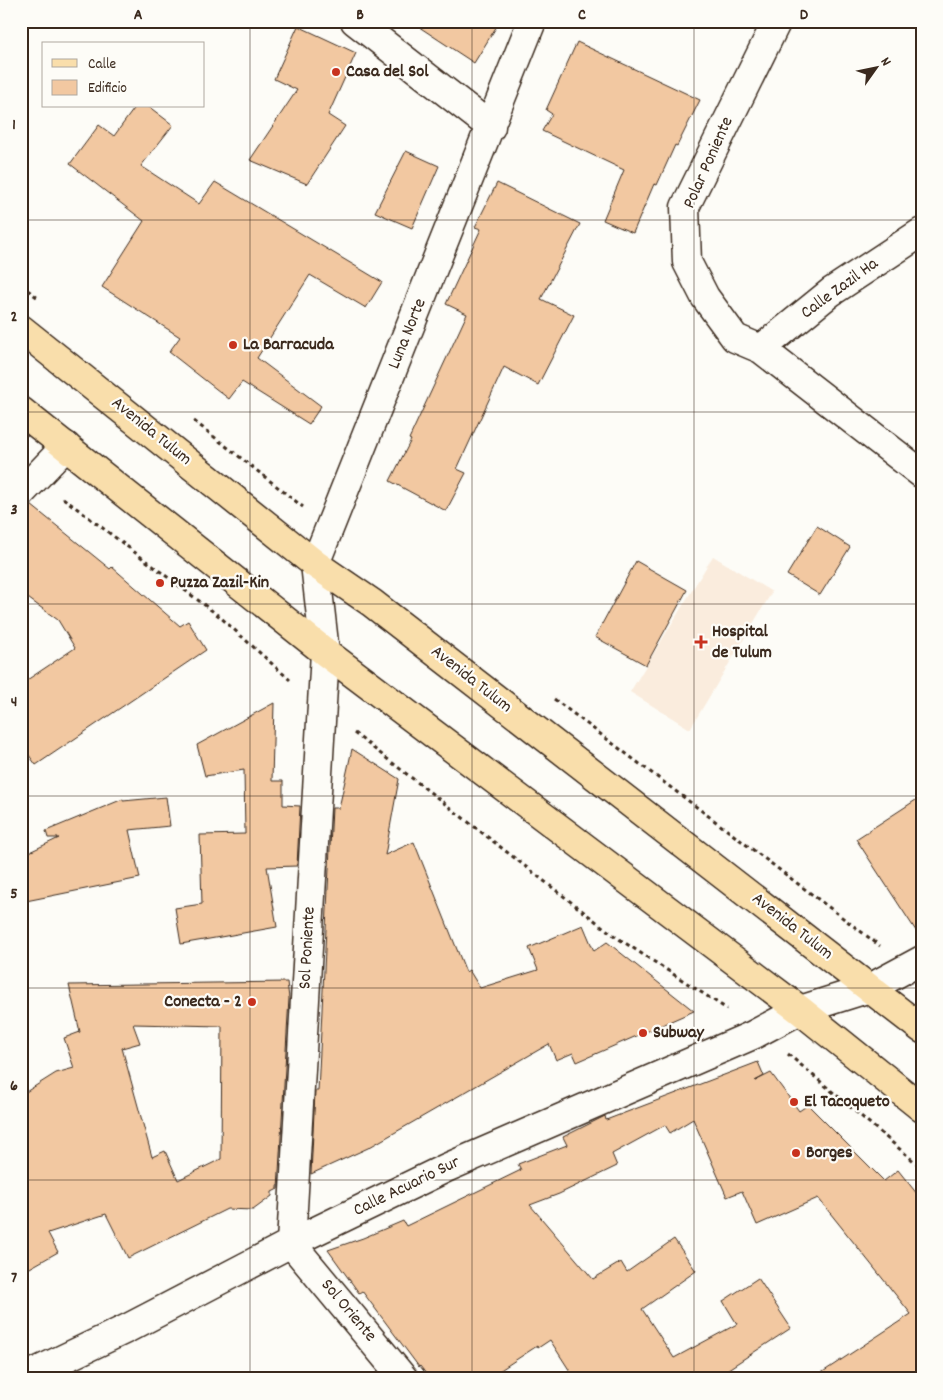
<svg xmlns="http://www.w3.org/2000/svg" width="943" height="1400" viewBox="0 0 943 1400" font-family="Dekko,sans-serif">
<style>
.built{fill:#faecdd}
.building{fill:#f2c8a1;stroke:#3b2a1e;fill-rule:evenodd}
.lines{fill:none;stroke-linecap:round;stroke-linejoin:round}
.minor-casing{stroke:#3b2a1e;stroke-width:31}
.major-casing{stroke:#3b2a1e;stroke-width:31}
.path{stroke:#3b2a1e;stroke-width:3;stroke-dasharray:4 4;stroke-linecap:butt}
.minor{stroke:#fdfcf7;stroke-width:28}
.major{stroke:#f9deab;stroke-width:28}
.grid{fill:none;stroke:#3b2a1e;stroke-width:1;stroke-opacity:0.55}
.poi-dot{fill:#c8321e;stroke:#fdfcf7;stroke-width:2}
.labels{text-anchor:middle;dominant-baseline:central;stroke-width:4.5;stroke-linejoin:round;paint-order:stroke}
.poi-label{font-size:18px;font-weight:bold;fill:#3b2a1e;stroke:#fdfcf7;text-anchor:start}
.street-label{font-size:18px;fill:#3b2a1e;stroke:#fdfcf7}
.neatline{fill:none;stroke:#3b2a1e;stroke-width:2}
.grid-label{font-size:16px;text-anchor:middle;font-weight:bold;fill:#3b2a1e}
</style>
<rect width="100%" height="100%" fill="#fdfcf7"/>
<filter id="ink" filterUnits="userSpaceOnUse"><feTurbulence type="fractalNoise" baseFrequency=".02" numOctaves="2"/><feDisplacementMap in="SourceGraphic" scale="10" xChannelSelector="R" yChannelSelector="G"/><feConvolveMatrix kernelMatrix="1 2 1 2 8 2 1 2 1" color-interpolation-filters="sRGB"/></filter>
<g filter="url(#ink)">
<path class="built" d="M 713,556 L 772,592 L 690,729 L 630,692 Z"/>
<path class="building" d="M 410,21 L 500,21 L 474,63 Z
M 298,26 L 356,53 L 328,115 L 345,126 L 307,184 L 250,160 L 297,90 L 274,79 Z
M 577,42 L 700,100 L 677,146 L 675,145 L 657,185 L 654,184 L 633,233 L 603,220 L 624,170 L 542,131 L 552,114 L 546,110 Z
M 136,106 L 148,106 L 173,125 L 141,166 L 199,204 L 215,182 L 382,282 L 366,308 L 310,275 L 257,358 L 321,406 L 309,424 L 242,382 L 229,399 L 169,352 L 180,337 L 102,287 L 144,221 L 70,164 L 99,125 L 114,136 Z
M 406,151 L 439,166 L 412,228 L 375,212 Z
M 497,183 L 580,224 L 541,299 L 574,315 L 538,385 L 504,367 L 457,469 L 466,473 L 446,511 L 390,481 L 411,440 L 409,439 L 467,314 L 446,304 L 481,229 L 475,227 Z
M 31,505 L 110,569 L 112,567 L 180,626 L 188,621 L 206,650 L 36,765 L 21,744 L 21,684 L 75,648 L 58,620 L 21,593 L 21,508 Z
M 817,526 L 850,547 L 820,595 L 787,575 Z
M 636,561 L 687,590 L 646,665 L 595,637 Z
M 274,703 L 272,781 L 283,781 L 283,805 L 300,806 L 297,866 L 267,867 L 277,927 L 181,944 L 175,908 L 202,904 L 200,835 L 245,834 L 244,770 L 205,776 L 197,745 Z
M 352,749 L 399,779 L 385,855 L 414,842 L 466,972 L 469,970 L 480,988 L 538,970 L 529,948 L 583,925 L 594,951 L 607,942 L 694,1011 L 577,1062 L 573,1053 L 556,1060 L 549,1044 L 368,1148 L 311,1174 L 315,1091 L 318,1091 L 332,808 L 339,808 Z
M 922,796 L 922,940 L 856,839 Z
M 166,797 L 170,826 L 129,830 L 140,878 L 21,902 L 21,856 L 59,838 L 48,838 L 46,831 L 123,799 L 123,801 Z
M 287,982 L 289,998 L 278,1189 L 272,1192 L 272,1196 L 253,1210 L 227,1209 L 128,1258 L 106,1214 L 48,1233 L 58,1252 L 21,1273 L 21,1095 L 56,1073 L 74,1068 L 64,1038 L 80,1032 L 69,985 ZM 133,1024 L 222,1026 L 221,1159 L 178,1180 L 165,1151 L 152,1157 L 122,1048 L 140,1043 Z
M 758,1062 L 764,1076 L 755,1081 L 771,1073 L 799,1111 L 808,1105 L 884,1181 L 898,1170 L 922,1200 L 922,1379 L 812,1379 L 911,1314 L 818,1198 L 757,1225 L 742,1191 L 727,1197 L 693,1119 L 670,1133 L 665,1125 L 612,1154 L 617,1166 L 559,1194 L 530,1205 L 593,1279 L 621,1262 L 627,1272 L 674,1239 L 696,1271 L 642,1309 L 674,1358 L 737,1324 L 723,1301 L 758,1278 L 791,1328 L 713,1379 L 575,1379 L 550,1340 L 538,1348 L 537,1346 L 487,1379 L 430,1379 L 420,1366 L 419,1367 L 362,1291 L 359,1293 L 328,1250 L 363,1238 L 403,1221 L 406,1226 L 521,1170 L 518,1164 L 567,1145 L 563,1137 L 605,1116 L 606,1120 Z"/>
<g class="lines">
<defs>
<path id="minor" d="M 355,21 L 491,127
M 777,21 L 685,207 L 687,262 L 705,297 L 735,338 L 761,349 L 922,474
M 761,349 L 831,292 L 922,232
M 21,493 L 66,446
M 21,1379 L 128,1328 L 291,1243 L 446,1168 L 753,1035 L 800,1010 L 870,988 L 922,960
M 404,1379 L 291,1243 L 325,652 L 315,564 L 532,21"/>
<path id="major" d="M 21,329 L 315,564 L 372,603 L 456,668 L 922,1029
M 21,411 L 325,652 L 800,1010 L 922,1108"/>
</defs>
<use href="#minor" class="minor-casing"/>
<use href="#major" class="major-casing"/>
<path class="path" d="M 21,285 L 38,298
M 194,421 L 303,507
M 63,498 L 219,616 L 290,680
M 554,699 L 880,946
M 354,733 L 616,937 L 727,1009
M 788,1054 L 922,1168"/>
<use href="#minor" class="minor"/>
<use href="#major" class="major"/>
</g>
</g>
<path class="grid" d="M 250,21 L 250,1379M 472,21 L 472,1379M 694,21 L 694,1379M 21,220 L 922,220M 21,412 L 922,412M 21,604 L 922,604M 21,796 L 922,796M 21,988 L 922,988M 21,1180 L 922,1180"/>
<g class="poi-dot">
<circle cx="336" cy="72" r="5"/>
<circle cx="233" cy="345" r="5"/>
<circle cx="160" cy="583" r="5"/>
<path d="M698.5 634.5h5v5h5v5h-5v5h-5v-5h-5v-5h5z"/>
<circle cx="252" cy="1002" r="5"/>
<circle cx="643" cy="1033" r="5"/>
<circle cx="794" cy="1102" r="5"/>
<circle cx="796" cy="1153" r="5"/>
</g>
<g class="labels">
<g class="poi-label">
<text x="346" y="72">Casa del Sol</text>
<text x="243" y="345">La Barracuda</text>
<text x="170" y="583">Puzza Zazil-Kin</text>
<text x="712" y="632">Hospital<tspan x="712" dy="21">de Tulum</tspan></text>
<text x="242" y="1002" text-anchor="end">Conecta - 2</text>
<text x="653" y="1033">Subway</text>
<text x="804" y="1102">El Tacoqueto</text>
<text x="806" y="1153">Borges</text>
</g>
<g class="street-label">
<text transform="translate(709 163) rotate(-66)">Polar Poniente</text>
<text transform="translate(840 289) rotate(-36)">Calle Zazil Ha</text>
<text transform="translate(408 334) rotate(-68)">Luna Norte</text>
<text transform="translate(151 432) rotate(39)">Avenida Tulum</text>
<text transform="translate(471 680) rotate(38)">Avenida Tulum</text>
<text transform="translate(792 927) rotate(38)">Avenida Tulum</text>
<text transform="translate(308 948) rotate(-87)">Sol Poniente</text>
<text transform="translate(407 1187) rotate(-26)">Calle Acuario Sur</text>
<text transform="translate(348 1311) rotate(50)">Sol Oriente</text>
</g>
</g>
<rect width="943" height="1400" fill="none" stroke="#fdfcf7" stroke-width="55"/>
<rect x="42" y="42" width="162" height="65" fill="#fdfcf7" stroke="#afa8a0"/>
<rect x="52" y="59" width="25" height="8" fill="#f9deab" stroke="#afa8a0"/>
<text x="88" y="68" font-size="15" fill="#3b2a1e">Calle</text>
<rect x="52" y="80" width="25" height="15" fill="#f2c8a1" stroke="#afa8a0"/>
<text x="88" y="92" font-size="15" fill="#3b2a1e">Edificio</text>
<g transform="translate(876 68) rotate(57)" stroke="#fdfcf7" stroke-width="4" paint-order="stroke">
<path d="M0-4L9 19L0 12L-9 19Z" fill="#3b2a1e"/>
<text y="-8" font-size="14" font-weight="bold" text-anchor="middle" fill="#3b2a1e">N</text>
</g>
<rect x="28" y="28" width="888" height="1344" class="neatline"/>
<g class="grid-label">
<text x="138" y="19">A</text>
<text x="360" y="19">B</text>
<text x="582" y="19">C</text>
<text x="804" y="19">D</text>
<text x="14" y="129">1</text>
<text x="14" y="321">2</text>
<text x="14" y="514">3</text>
<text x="14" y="706">4</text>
<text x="14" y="898">5</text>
<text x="14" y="1090">6</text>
<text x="14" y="1282">7</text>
</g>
</svg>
